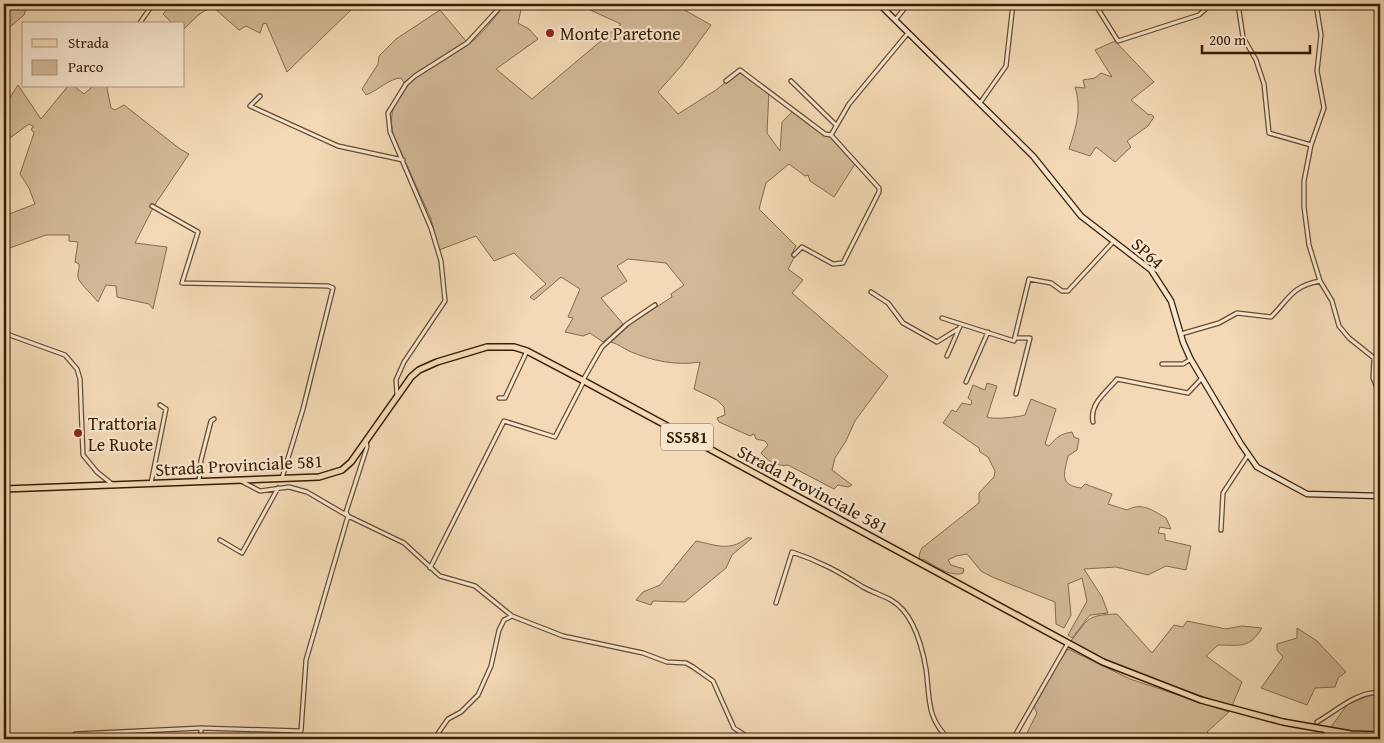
<svg xmlns="http://www.w3.org/2000/svg" width="1384" height="743" viewBox="0 0 1384 743" font-family="'Gentium Book Plus',serif">
<style>
.green{fill:#d3b997;stroke:#856b4c}
.lines{fill:none;stroke-linecap:round;stroke-linejoin:round}
.street-casing{stroke:#664c2f;stroke-width:5.5}
.secondary-casing{stroke:#371d02;stroke-width:7}
.primary-casing{stroke:#371d02;stroke-width:8}
.street{stroke:#f7e6cf;stroke-width:3}
.secondary{stroke:#f7e6cf;stroke-width:4.5}
.primary{stroke:#f3d9b5;stroke-width:5}
.poi-dot{fill:#8f2418;stroke:#f7e6cf;stroke-width:2}
.labels{text-anchor:middle;dominant-baseline:central;stroke-width:4.5;stroke-linejoin:round;paint-order:stroke}
.shield{fill:#f7e6cf;stroke:#715940;stroke-width:1}
.shield-label{font-size:16px;font-weight:bold;fill:#371d02}
.poi-label{font-size:18px;fill:#371d02;stroke:#f7e6cf;text-anchor:start}
.street-label{font-size:18px;fill:#371d02;stroke:#f7e6cf}
</style>
<rect width="100%" height="100%" fill="#f3d9b5"/>
<filter id="stains"><feTurbulence type="fractalNoise" baseFrequency=".004" numOctaves="4"/><feColorMatrix values="0 0 0 0 .2 0 0 0 0 .09 0 0 0 0 .02 0 0 0 .5 -.17"/></filter>
<radialGradient id="worn" r=".72"><stop offset=".6" stop-color="#630" stop-opacity="0"/><stop offset="1" stop-color="#630" stop-opacity=".3"/></radialGradient>
<path class="green" d="M 4,4 L 28,4 L 24,15 L 4,32 Z
M 172,4 L 252,4 L 259,9 L 270,4 L 357,4 L 287,72 L 266,23 L 263,24 L 260,33 L 246,26 L 239,30 L 214,8 C 201,9 193,21 184,29 L 184,24 L 173,24 L 163,14 Z
M 506,4 L 515,4 L 521,10 L 518,23 L 529,29 L 538,39 L 496,69 L 532,99 L 621,24 L 577,4 L 674,4 L 711,25 L 682,65 L 658,92 L 678,114 L 716,90 L 737,73 L 743,71 L 769,90 L 767,133 L 780,151 L 782,122 L 793,111 L 830,136 L 855,164 L 834,197 L 810,181 L 808,175 L 805,176 L 789,164 L 766,183 L 759,209 L 796,246 L 791,255 L 794,258 L 788,269 L 803,280 L 792,293 L 888,376 L 855,421 L 846,441 L 835,458 L 832,470 L 852,485 L 848,487 L 838,485 L 834,489 L 788,465 C 777,467 768,461 761,453 L 768,445 L 765,441 L 756,439 L 754,434 L 750,436 L 719,422 L 717,418 L 725,415 L 724,407 L 717,400 L 694,389 L 700,362 C 677,366 652,361 629,351 C 623,348 618,344 611,342 L 632,323 L 672,297 L 671,294 L 684,285 L 666,263 L 628,259 L 617,266 L 627,281 L 601,298 L 623,324 L 603,342 L 590,333 L 583,336 L 565,332 L 573,318 L 568,317 L 580,289 L 561,277 L 534,300 L 530,297 L 546,284 L 514,253 L 494,261 L 476,236 L 439,250 L 431,219 L 393,134 C 382,83 437,67 469,44 C 483,34 495,16 506,4 Z
M 440,10 L 466,41 L 464,45 L 417,72 L 404,83 L 401,78 C 390,78 377,91 366,95 L 362,89 L 378,64 L 379,56 L 396,39 Z
M 1115,41 L 1154,82 L 1131,100 L 1149,115 L 1151,114 L 1154,117 L 1148,126 L 1127,141 L 1131,147 L 1115,162 L 1096,147 L 1090,156 L 1069,149 C 1076,127 1082,110 1075,87 L 1085,88 L 1083,80 L 1095,78 L 1101,73 L 1112,77 L 1095,50 Z
M 18,85 L 41,119 L 68,86 L 74,86 L 84,94 L 93,86 L 109,86 L 107,88 L 111,108 L 115,110 L 124,105 L 180,149 L 189,154 L 154,206 L 135,243 L 167,247 L 153,309 L 149,304 L 117,297 L 116,286 L 106,285 L 98,302 C 94,297 81,284 79,280 C 76,275 80,269 79,264 L 75,262 L 78,242 L 69,241 L 69,235 L 46,235 L 4,250 L 4,216 L 35,204 L 29,188 L 20,174 L 34,133 L 31,129 L 34,127 L 29,124 L 10,138 L 4,134 L 4,107 Z
M 987,383 L 997,386 L 987,417 C 994,420 1018,417 1025,415 L 1031,399 L 1056,409 L 1045,444 L 1049,446 C 1057,437 1060,434 1072,432 L 1074,437 L 1079,439 L 1077,450 L 1068,456 C 1064,474 1059,485 1081,488 L 1085,484 L 1112,494 L 1108,504 L 1127,510 C 1142,502 1152,510 1166,518 L 1171,529 L 1160,527 L 1158,533 L 1165,534 L 1165,540 L 1191,546 L 1186,570 L 1166,566 L 1148,575 L 1116,567 L 1084,569 L 1102,597 L 1108,613 L 1090,615 L 1072,638 L 1068,635 L 1087,601 L 1082,578 L 1068,584 L 1071,615 L 1064,628 L 1056,624 L 1055,602 L 992,577 L 981,571 L 967,554 L 956,556 L 948,560 L 951,565 L 964,569 L 963,573 C 951,578 934,565 923,559 L 920,562 L 919,555 L 922,548 L 979,503 L 979,493 L 994,477 L 995,471 L 988,457 L 980,452 L 979,448 L 943,423 L 952,410 L 956,412 L 962,403 L 971,405 L 972,401 L 968,398 L 973,385 L 985,390 Z
M 747,538 L 752,538 L 732,555 L 726,568 L 685,602 L 653,601 L 651,605 L 636,600 L 643,592 L 660,585 L 696,541 C 716,545 729,552 747,538 Z
M 1117,614 L 1152,653 L 1174,625 L 1183,627 L 1187,621 L 1226,629 L 1242,626 L 1262,628 C 1249,649 1241,645 1218,645 L 1206,656 L 1242,682 L 1232,706 L 1125,671 L 1070,642 C 1089,619 1085,615 1117,614 Z
M 1297,628 L 1317,641 L 1346,672 L 1338,678 L 1335,687 L 1315,688 L 1307,705 L 1261,688 L 1283,657 L 1277,650 L 1277,644 L 1297,638 Z
M 1068,649 L 1130,679 L 1229,712 L 1207,732 L 1213,739 L 1024,739 L 1037,713 L 1034,707 L 1053,671 Z
M 1370,695 L 1380,696 L 1380,733 L 1359,733 L 1331,727 L 1347,705 Z"/>
<g class="lines">
<defs>
<path id="street" d="M 1095,4 L 1118,41 L 1199,15 L 1211,4
M 1238,4 L 1243,37 L 1256,60 L 1264,84 L 1269,133 L 1311,145
M 1316,4 L 1321,35 L 1317,71 L 1324,108 L 1311,145 L 1304,181 L 1304,207 L 1309,245 L 1320,281 L 1332,301 L 1339,326 L 1349,338 L 1374,358 L 1373,378 L 1380,395
M 896,19 L 908,4
M 139,24 L 153,4
M 726,81 L 740,70 L 825,134 L 831,135
M 791,81 L 836,125
M 260,96 L 250,106 L 338,146 L 403,160
M 980,103 L 1006,66 L 1013,4
M 152,206 L 198,232 L 182,283 L 328,286 L 333,288 L 303,409 L 282,478
M 794,255 L 802,247 L 833,264 L 843,263 L 879,192 L 879,188 L 831,135 L 849,104 L 908,33
M 871,292 L 888,303 L 903,323 L 937,342 L 958,329
M 942,318 L 1014,341 L 1029,279 L 1051,283 L 1062,291 L 1068,291 L 1114,241
M 4,333 L 65,355 L 77,369 L 80,379 L 83,455 L 97,472 L 112,484
M 1181,334 L 1219,323 L 1237,313 L 1271,317 C 1289,299 1292,286 1320,281
M 1015,338 L 1030,338 L 1016,394
M 947,356 L 961,324
M 1374,358 L 1380,356
M 1162,364 L 1183,364 L 1191,359
M 583,380 L 602,347 L 627,324 L 655,305
M 966,382 L 988,332
M 397,395 L 396,380 L 404,362 L 445,301 L 441,261 L 431,228 L 390,132 L 388,113 L 406,84 L 415,76 L 467,43 L 503,4
M 499,398 L 505,398 L 527,351
M 1093,422 C 1089,403 1108,391 1117,379 L 1188,393 L 1202,378
M 199,481 L 201,460 L 211,421 L 214,419
M 241,481 L 260,491 L 289,487 L 307,492 L 348,516 L 404,543 L 440,576 L 475,586 L 512,616
M 151,483 L 166,409 L 160,405
M 1221,530 L 1223,493 L 1248,455
M 220,540 L 242,553 L 278,488
M 430,568 L 504,421 L 555,437 L 584,381
M 776,603 L 792,552 C 820,561 839,572 863,587 C 872,592 882,595 891,600 C 914,613 922,646 926,669 C 930,698 926,718 949,739
M 1317,722 C 1335,712 1358,690 1380,693
M 201,728 L 201,739
M 74,739 L 75,734 L 201,728 L 301,731 L 306,660 L 348,516 L 346,512 L 367,447 L 366,441
M 434,739 L 448,719 L 461,712 L 478,695 L 491,666 L 499,630 L 504,620 L 512,616 L 563,636 L 643,653 L 667,662 L 686,663 L 693,667 L 713,681 L 734,728 L 751,739
M 1013,739 L 1068,643
M 1321,739 L 1328,731"/>
<path id="secondary" d="M 879,4 L 1033,156 L 1081,216 L 1151,270 L 1171,301 L 1183,342 L 1190,358 L 1241,444 L 1257,467 L 1307,494 L 1380,496"/>
<path id="primary" d="M 4,489 L 319,477 L 342,470 L 351,462 L 411,377 L 419,370 L 437,362 L 487,347 L 514,347 L 527,351 L 584,381 L 1103,662 L 1201,700 L 1283,722 L 1351,734 L 1380,735"/>
</defs>
<use href="#street" class="street-casing"/>
<use href="#secondary" class="secondary-casing"/>
<use href="#primary" class="primary-casing"/>
<use href="#street" class="street"/>
<use href="#secondary" class="secondary"/>
<use href="#primary" class="primary"/>
</g>
<g class="poi-dot">
<circle cx="550" cy="33" r="5"/>
<circle cx="78" cy="433" r="5"/>
</g>
<g class="labels">
<rect class="shield" x="661" y="423.5" width="52" height="27" rx="4"/>
<g class="shield-label">
<text x="687" y="437">SS581</text>
</g>
<g class="poi-label">
<text x="560" y="33">Monte Paretone</text>
<text x="88" y="423">Trattoria<tspan x="88" dy="21">Le Ruote</tspan></text>
</g>
<g class="street-label">
<text transform="translate(1148 253) rotate(42)">SP64</text>
<text transform="translate(239 465) rotate(-3)">Strada Provinciale 581</text>
<text transform="translate(813 489) rotate(28)">Strada Provinciale 581</text>
</g>
</g>
<rect width="1384" height="743" fill="none" stroke="#f3d9b5" stroke-width="20"/>
<rect x="5" y="5" width="1374" height="733" fill="none" stroke="#371d02" stroke-width="2.5"/>
<rect x="10" y="10" width="1364" height="723" fill="none" stroke="#371d02"/>
<rect x="22" y="22" width="162" height="65" fill="#f7e6cf" stroke="#aa967d"/>
<rect x="32" y="39" width="25" height="8" fill="#f3d9b5" stroke="#aa967d"/>
<text x="68" y="48" font-size="15" fill="#371d02">Strada</text>
<rect x="32" y="60" width="25" height="15" fill="#d3b997" stroke="#aa967d"/>
<text x="68" y="72" font-size="15" fill="#371d02">Parco</text>
<path d="M1202 45v8h108v-8" fill="none" stroke="#371d02" stroke-width="2.5"/>
<text x="1209" y="45" font-size="15" fill="#371d02" stroke="#f7e6cf" stroke-width="4" paint-order="stroke">200 m</text>
<rect width="100%" height="100%" filter="url(#stains)"/>
<rect width="100%" height="100%" fill="url(#worn)"/>
</svg>
